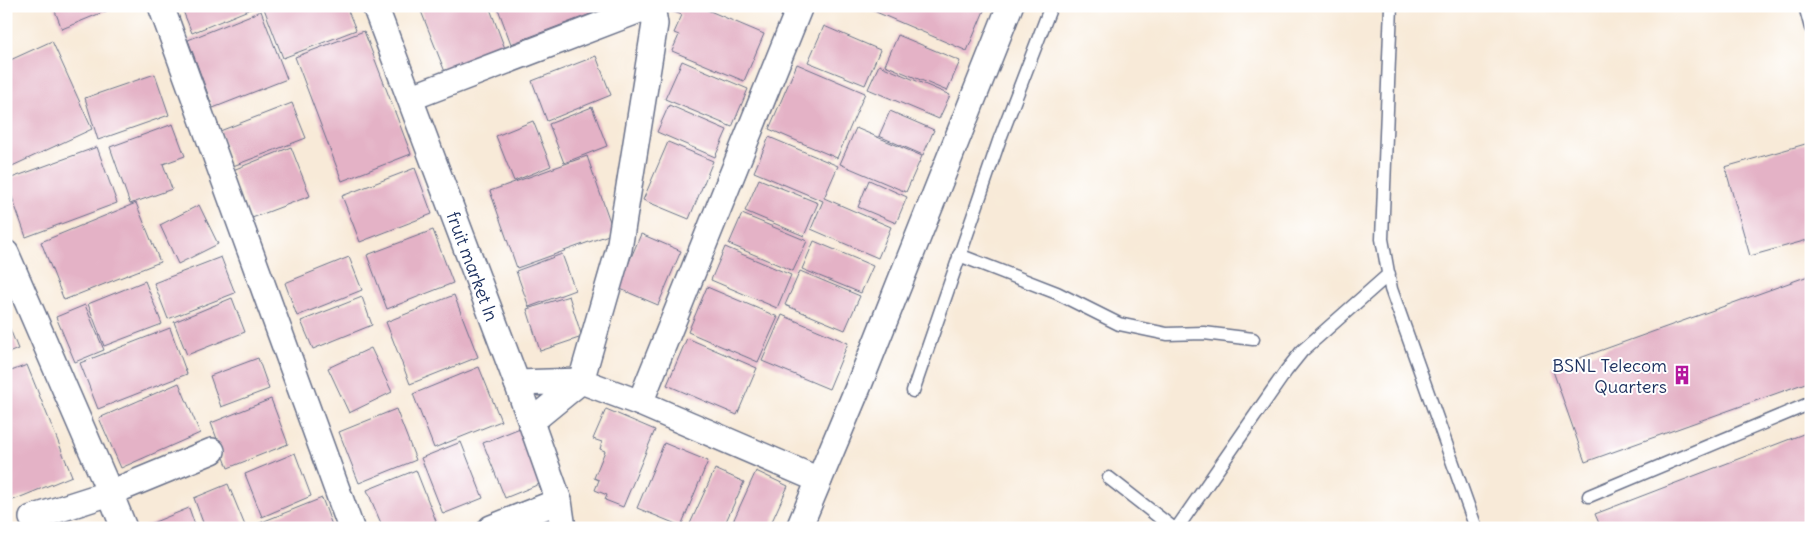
<svg xmlns="http://www.w3.org/2000/svg" width="1817" height="534" viewBox="0 0 1817 534" font-family="Delius,sans-serif">
<style>
.building{fill:#e4b2c6}
.lines{fill:none;stroke-linecap:round;stroke-linejoin:round}
.service-casing{stroke:#687089;stroke-width:15}
.minor-casing{stroke:#687089;stroke-width:28}
.service{stroke:#fff;stroke-width:12}
.minor{stroke:#fff;stroke-width:25}
.labels{text-anchor:middle;dominant-baseline:central;stroke-width:4;stroke-linejoin:round;paint-order:stroke}
.street-label{font-size:18px;fill:#1b2f5e;stroke:#fff}
.poi-label{font-size:18px;fill:#1b2f5e;stroke:#fff;text-anchor:end}
</style>
<rect width="100%" height="100%" fill="#fff"/>
<filter id="ink" filterUnits="userSpaceOnUse"><feTurbulence type="fractalNoise" baseFrequency=".02" numOctaves="2"/><feDisplacementMap in="SourceGraphic" scale="10" xChannelSelector="R" yChannelSelector="G"/><feConvolveMatrix kernelMatrix="1 2 1 2 8 2 1 2 1" color-interpolation-filters="sRGB"/></filter>
<filter id="wash" filterUnits="userSpaceOnUse"><feTurbulence type="fractalNoise" baseFrequency=".0096" numOctaves="4" result="noise"/><feDisplacementMap in="SourceGraphic" scale="20" xChannelSelector="R" yChannelSelector="G"/><feGaussianBlur stdDeviation="1.12" result="paint"/><feColorMatrix in="noise" values="0 0 0 0 0 0 0 0 0 0 0 0 0 0 0 0 0 1.4 0 .05"/><feComposite in="paint" operator="in"/></filter>
<g filter="url(#wash)">
<rect width="100%" height="100%" fill="#f8ead8"/>
<g id="blocks">
<path class="building" d="M 53,6 L 113,6 L 113,8 L 62,29 Z
M 181,6 L 258,6 L 192,33 Z
M 263,6 L 346,6 L 356,30 L 283,58 Z
M 419,6 L 489,6 L 507,54 L 447,77 Z
M 497,6 L 590,6 L 593,13 L 511,44 Z
M 671,6 L 698,6 L 764,34 L 744,81 L 672,51 L 679,35 L 674,33 L 682,15 L 669,10 Z
M 862,6 L 986,6 L 967,51 Z
M 261,11 L 287,79 L 213,108 L 188,40 Z
M 824,26 L 880,50 L 865,85 L 808,62 Z
M 364,31 L 411,154 L 342,181 L 295,57 Z
M 898,35 L 960,61 L 947,91 L 885,65 Z
M 52,41 L 92,129 L 10,167 L 6,159 L 6,62 Z
M 596,56 L 611,95 L 547,121 L 532,81 Z
M 682,61 L 748,89 L 732,127 L 665,99 Z
M 797,64 L 865,93 L 837,158 L 769,129 Z
M 879,65 L 950,95 L 939,119 L 868,89 Z
M 155,74 L 169,115 L 98,140 L 85,98 Z
M 292,103 L 306,138 L 233,166 L 220,131 Z
M 669,105 L 727,130 L 715,157 L 657,132 Z
M 592,107 L 607,146 L 564,163 L 549,124 Z
M 890,111 L 934,130 L 923,155 L 879,136 Z
M 533,121 L 551,166 L 514,181 L 496,136 Z
M 173,124 L 185,156 L 163,164 L 172,189 L 130,204 L 110,147 Z
M 856,128 L 922,156 L 906,192 L 840,164 Z
M 769,137 L 838,166 L 824,198 L 891,227 L 878,258 L 811,229 L 823,201 L 754,172 Z
M 668,142 L 713,161 L 689,219 L 643,200 Z
M 1809,143 L 1811,148 L 1811,239 L 1750,256 L 1725,167 Z
M 97,147 L 117,203 L 26,237 L 6,180 Z
M 291,147 L 310,196 L 252,218 L 233,170 Z
M 587,156 L 614,233 L 517,268 L 490,191 Z
M 415,168 L 432,214 L 360,242 L 342,196 Z
M 759,179 L 818,203 L 804,236 L 745,211 Z
M 869,180 L 907,197 L 896,223 L 858,207 Z
M 136,203 L 160,262 L 64,300 L 41,242 Z
M 199,205 L 218,244 L 178,264 L 160,225 Z
M 742,214 L 807,241 L 793,271 L 729,244 Z
M 433,230 L 453,283 L 387,309 L 367,255 Z
M 641,234 L 681,251 L 658,305 L 618,288 Z
M 814,241 L 873,266 L 861,293 L 802,269 Z
M 725,247 L 791,275 L 777,308 L 711,280 Z
M 562,254 L 575,290 L 529,307 L 516,271 Z
M 221,257 L 235,293 L 168,319 L 154,283 Z
M 349,257 L 362,290 L 297,316 L 285,283 Z
M 800,271 L 860,296 L 845,330 L 785,305 Z
M 1811,275 L 1811,381 L 1585,462 L 1552,368 Z
M 145,281 L 162,324 L 104,346 L 88,304 Z
M 707,287 L 778,317 L 758,362 L 688,332 Z
M 454,295 L 478,357 L 410,384 L 386,322 Z
M 569,296 L 582,337 L 540,351 L 527,309 Z
M 362,297 L 372,325 L 313,349 L 301,321 Z
M 232,298 L 245,332 L 187,355 L 174,322 Z
M 85,305 L 104,350 L 75,362 L 56,317 Z
M 782,315 L 848,343 L 829,389 L 762,361 Z
M 6,319 L 18,349 L 6,354 Z
M 170,328 L 187,374 L 98,409 L 80,363 Z
M 687,338 L 757,368 L 737,415 L 667,385 Z
M 371,348 L 392,392 L 349,413 L 328,368 Z
M 258,358 L 269,389 L 221,407 L 210,376 Z
M 27,365 L 72,476 L 6,503 L 6,373 Z
M 479,367 L 501,421 L 434,448 L 413,394 Z
M 179,383 L 200,433 L 121,468 L 99,418 Z
M 271,399 L 288,444 L 228,468 L 211,423 Z
M 396,409 L 416,460 L 359,483 L 339,432 Z
M 606,409 L 655,430 L 623,507 L 605,500 L 607,495 L 595,490 L 599,480 L 594,478 L 605,451 L 600,449 L 602,442 L 593,439 Z
M 520,428 L 542,483 L 505,498 L 483,443 Z
M 1811,431 L 1811,528 L 1601,528 L 1595,514 Z
M 461,442 L 483,498 L 443,514 L 421,458 Z
M 664,443 L 708,461 L 681,526 L 637,508 Z
M 295,453 L 311,496 L 262,517 L 245,474 Z
M 715,469 L 744,482 L 723,528 L 694,528 L 689,526 Z
M 416,470 L 436,521 L 419,528 L 383,528 L 367,490 Z
M 756,471 L 788,486 L 769,528 L 730,528 Z
M 228,484 L 246,528 L 205,528 L 194,498 Z
M 322,498 L 333,528 L 247,528 Z
M 189,508 L 196,528 L 140,528 Z"/>
</g>
</g>
<g filter="url(#ink)">
<use href="#blocks" fill-opacity="0" stroke="#687089" stroke-width="1"/>
<g class="lines">
<defs>
<path id="service" d="M 1391,6 L 1382,239 L 1391,289 L 1476,528
M 1805,6 L 1811,28
M 959,255 L 1057,293 L 1119,324 L 1167,334 L 1204,333 L 1253,339
M 913,391 L 999,141 L 1051,6
M 1109,478 L 1173,528
M 1589,496 L 1811,403
M 1177,528 L 1286,371 L 1302,351 L 1389,274"/>
<g id="minor">
<path d="M 161,6 L 351,528"/>
<path id="s1" d="M 375,6 L 517,383 L 559,501 L 563,528"/>
<path d="M 652,6 L 655,24 L 619,249 L 581,381 L 640,403 L 819,480"/>
<path d="M 410,98 L 650,6"/>
<path d="M 6,253 L 110,493 L 124,528"/>
<path d="M 517,383 L 581,381 L 531,422"/>
<path d="M 640,403 L 800,6"/>
<path d="M 32,518 L 110,493 L 212,451"/>
<path d="M 491,528 L 559,501"/>
<path d="M 799,528 L 859,385 L 1010,6"/>
</g>
</defs>
<use href="#service" class="service-casing"/>
<use href="#minor" class="minor-casing"/>
<use href="#service" class="service"/>
<use href="#minor" class="minor"/>
</g>
</g>
<defs>
<symbol id="building-bare" viewBox="-9 -9 18 18"><path d="M-4-6H4V6H1V3H-1V6H-4ZM-2.5-4.3h1.7v1.8h-1.7ZM.8-4.3h1.7v1.8H.8ZM-2.5-1h1.7V.8h-1.7ZM.8-1h1.7V.8H.8Z" fill="#b5179e" stroke="#fff" stroke-width="2.5" paint-order="stroke"/></symbol>
</defs>
<g fill-rule="evenodd">
<use href="#building-bare" x="1668" y="361" width="28" height="28"/>
</g>
<g class="labels">
<g class="street-label">
<text stroke="none"><textPath href="#s1" startOffset="278">fruit market ln</textPath></text>
</g>
<g class="poi-label">
<text x="1667" y="365">BSNL Telecom<tspan x="1667" dy="21">Quarters</tspan></text>
</g>
</g>
<rect width="1817" height="534" fill="none" stroke="#fff" stroke-width="25"/>
</svg>
